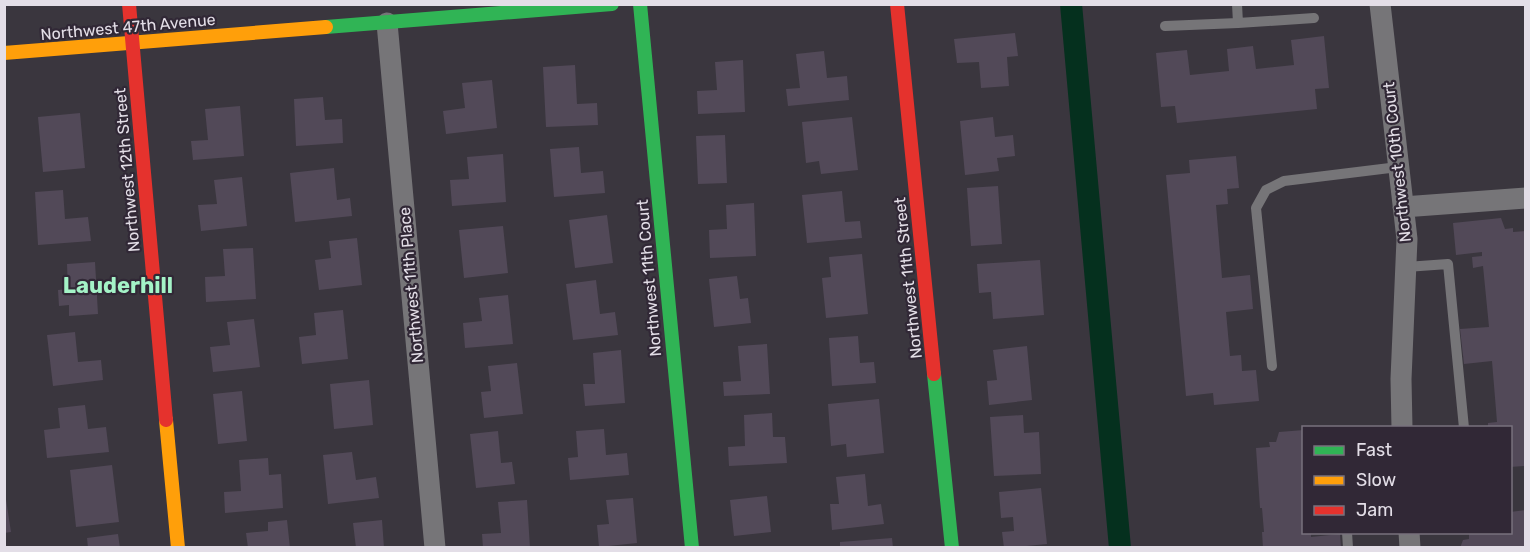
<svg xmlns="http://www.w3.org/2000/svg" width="1530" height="552" viewBox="0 0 1530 552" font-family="Rubik,sans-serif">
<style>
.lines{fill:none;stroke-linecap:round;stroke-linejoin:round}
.canal{stroke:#05301e;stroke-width:22}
.building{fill:#524958}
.lane{stroke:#767578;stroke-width:10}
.street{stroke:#767578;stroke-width:21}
.fast{stroke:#30b455;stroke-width:14}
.slow{stroke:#ff9f0a;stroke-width:14}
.jam{stroke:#e5322d;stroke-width:14}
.labels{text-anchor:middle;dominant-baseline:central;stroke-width:4.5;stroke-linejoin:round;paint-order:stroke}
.street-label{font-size:16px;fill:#e3dee7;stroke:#312836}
.district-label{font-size:22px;font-weight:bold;fill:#a4f3c7;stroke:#312836}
</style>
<rect width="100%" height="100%" fill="#3a363e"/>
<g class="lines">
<path class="canal" d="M 1071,4 L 1120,548"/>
</g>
<path class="building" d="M 1015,33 L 1018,56 L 1007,57 L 1009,86 L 981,88 L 979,62 L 957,63 L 954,39 Z
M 1324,36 L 1329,88 L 1315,89 L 1317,109 L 1177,123 L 1175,106 L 1161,107 L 1156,53 L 1187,50 L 1190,75 L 1229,71 L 1227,49 L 1253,46 L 1256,69 L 1294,65 L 1291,40 Z
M 824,51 L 827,78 L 847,76 L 849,100 L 788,106 L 786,89 L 800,88 L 796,54 Z
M 743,60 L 745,112 L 698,114 L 697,91 L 717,90 L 715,62 Z
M 575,65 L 577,104 L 597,103 L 598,125 L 546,127 L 543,67 Z
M 492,80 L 497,128 L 446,134 L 443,111 L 465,108 L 462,83 Z
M 323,97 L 325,120 L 342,119 L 343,143 L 296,146 L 294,99 Z
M 240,106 L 244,156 L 193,160 L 191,141 L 208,140 L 205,109 Z
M 80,113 L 85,168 L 43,172 L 38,117 Z
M 852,117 L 858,170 L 821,174 L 819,161 L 806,163 L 802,122 Z
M 993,117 L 995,137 L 1013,135 L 1015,156 L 997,158 L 999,171 L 965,175 L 960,121 Z
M 725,135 L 727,183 L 698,184 L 696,136 Z
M 579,147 L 581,173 L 603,171 L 605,193 L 554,197 L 550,149 Z
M 503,154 L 506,202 L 452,206 L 450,180 L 469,179 L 467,157 Z
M 1236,156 L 1239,188 L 1227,189 L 1228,204 L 1216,205 L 1222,278 L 1250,275 L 1253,309 L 1226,312 L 1230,356 L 1241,355 L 1242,371 L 1256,370 L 1259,401 L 1214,405 L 1213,393 L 1186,396 L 1166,175 L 1190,173 L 1189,160 Z
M 334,168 L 337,200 L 350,198 L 352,216 L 295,222 L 290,173 Z
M 242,177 L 247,226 L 201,231 L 198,205 L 217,204 L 214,180 Z
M 998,186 L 1002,244 L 971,246 L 967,188 Z
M 63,190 L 65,219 L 88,217 L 91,241 L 38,245 L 35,192 Z
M 842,191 L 845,222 L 860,221 L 862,238 L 807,243 L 802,195 Z
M 754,203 L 756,256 L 710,258 L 709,230 L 727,229 L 726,205 Z
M 607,215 L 613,263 L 575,268 L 569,220 Z
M 1501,218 L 1505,229 L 1513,228 L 1513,232 L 1526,231 L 1526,462 L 1524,466 L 1510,467 L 1510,428 L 1488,428 L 1488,423 L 1497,422 L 1492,361 L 1464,364 L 1460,329 L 1489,327 L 1483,266 L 1473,268 L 1472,257 L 1482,256 L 1482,252 L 1456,255 L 1453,223 Z
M 503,226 L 508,273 L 464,278 L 459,230 Z
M 357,238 L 362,285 L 319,290 L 315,260 L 331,258 L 329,241 Z
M 253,248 L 256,299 L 206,302 L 205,277 L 225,276 L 223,249 Z
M 862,254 L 868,314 L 826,318 L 822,278 L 831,277 L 829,257 Z
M 1040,260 L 1044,315 L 993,319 L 991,292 L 979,293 L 977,264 Z
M 95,262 L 98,314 L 69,316 L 69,305 L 59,306 L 58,290 L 68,289 L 67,264 Z
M 737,276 L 740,299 L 748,298 L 751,323 L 714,327 L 709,279 Z
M 596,280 L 600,314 L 615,312 L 618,335 L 573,340 L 566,284 Z
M 508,295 L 513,344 L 465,348 L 463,323 L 482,321 L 479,298 Z
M 343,310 L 348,359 L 302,364 L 299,337 L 316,335 L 314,313 Z
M 254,319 L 260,367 L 213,372 L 210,347 L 230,345 L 227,322 Z
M 75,332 L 78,362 L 101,360 L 103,380 L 53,386 L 47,335 Z
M 858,336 L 860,363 L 874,362 L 876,383 L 832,386 L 829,338 Z
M 767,344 L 770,394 L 724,396 L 723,382 L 741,381 L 738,346 Z
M 1027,346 L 1032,400 L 989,405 L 987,381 L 997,380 L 993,350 Z
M 621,350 L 625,403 L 585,406 L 583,384 L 595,384 L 593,353 Z
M 517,363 L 523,414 L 484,418 L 481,392 L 491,391 L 488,366 Z
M 369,380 L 373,425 L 334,429 L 330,384 Z
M 242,391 L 247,441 L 218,444 L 213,394 Z
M 879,399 L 884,453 L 847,457 L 846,444 L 831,446 L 828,404 Z
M 85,405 L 88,429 L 106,427 L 109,452 L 47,458 L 44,430 L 60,428 L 58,408 Z
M 772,413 L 773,437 L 785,437 L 787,463 L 729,466 L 728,447 L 745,446 L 744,415 Z
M 1023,415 L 1024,433 L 1039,432 L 1041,474 L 994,476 L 990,417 Z
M 604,429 L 606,455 L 627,453 L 629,475 L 570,480 L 568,458 L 578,457 L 576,431 Z
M 1304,430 L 1304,532 L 1311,532 L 1311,537 L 1340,534 L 1341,548 L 1263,548 L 1262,532 L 1264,532 L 1262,508 L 1260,508 L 1256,448 L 1270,447 L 1269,442 L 1276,442 L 1279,432 Z
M 498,431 L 501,463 L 512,462 L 515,484 L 476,488 L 470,434 Z
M 352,452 L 356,480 L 376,477 L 379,498 L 328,504 L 323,455 Z
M 268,458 L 269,475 L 281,474 L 283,508 L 225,513 L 224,492 L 241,491 L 239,460 Z
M 112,465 L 119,522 L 76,527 L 70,470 Z
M 865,474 L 868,506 L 881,504 L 884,524 L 832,530 L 830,504 L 839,504 L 836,477 Z
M 4,486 L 11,532 L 4,533 Z
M 1041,488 L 1047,544 L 1004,548 L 1002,532 L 1014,531 L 1013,517 L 1001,518 L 999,492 Z
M 767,496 L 771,532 L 734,536 L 730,500 Z
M 633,498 L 637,543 L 599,547 L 597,525 L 609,524 L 606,500 Z
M 527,500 L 530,548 L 483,548 L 482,534 L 501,533 L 498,502 Z
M 1526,510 L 1526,548 L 1460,548 L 1463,540 L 1469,539 L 1469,532 L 1510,532 L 1510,512 Z
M 287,520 L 290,548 L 248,548 L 246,533 L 268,531 L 268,522 Z
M 382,520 L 384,548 L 356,548 L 353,523 Z
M 118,534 L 120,548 L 88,548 L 87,538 Z
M 892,538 L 893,548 L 840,548 L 840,542 Z"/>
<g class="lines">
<path class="lane" d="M 1237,4 L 1238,23 L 1314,18
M 1165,26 L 1238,23
M 1406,267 L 1448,264 L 1464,428
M 1272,366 L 1256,208 L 1266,190 L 1284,181 L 1398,167
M 1347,532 L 1348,548"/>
<path class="street" d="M 1380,4 L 1407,239 L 1401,379 L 1402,428
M 387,23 L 435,548
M 1403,207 L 1526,198
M 1409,532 L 1410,548"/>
<path class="fast" d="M 640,4 L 692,548
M 326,27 L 612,4
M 934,374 L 952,548"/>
<path class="slow" d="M 4,53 L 326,27
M 166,420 L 178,548"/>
<path class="jam" d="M 129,4 L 166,420
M 897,4 L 934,374"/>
</g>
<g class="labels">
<g class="street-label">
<text transform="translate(128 27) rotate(-5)">Northwest 47th Avenue</text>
<text transform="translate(1397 162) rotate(-96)">Northwest 10th Court</text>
<text transform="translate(127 170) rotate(-95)">Northwest 12th Street</text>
<text transform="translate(649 278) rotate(-95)">Northwest 11th Court</text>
<text transform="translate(908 278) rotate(-96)">Northwest 11th Street</text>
<text transform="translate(411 285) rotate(-95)">Northwest 11th Place</text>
</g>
<g class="district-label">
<text x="118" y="285">Lauderhill</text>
</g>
</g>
<rect width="1530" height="552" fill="none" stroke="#e3dee7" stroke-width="12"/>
<rect x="1302" y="426" width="210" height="108" fill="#312836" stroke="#78717d" stroke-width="1.5"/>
<rect x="1314" y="446" width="30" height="9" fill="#30b455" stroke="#78717d" stroke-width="1.5"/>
<text x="1356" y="456" font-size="18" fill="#e3dee7">Fast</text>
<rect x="1314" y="476" width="30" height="9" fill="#ff9f0a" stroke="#78717d" stroke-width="1.5"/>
<text x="1356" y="486" font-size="18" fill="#e3dee7">Slow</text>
<rect x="1314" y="506" width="30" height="9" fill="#e5322d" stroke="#78717d" stroke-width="1.5"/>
<text x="1356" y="516" font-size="18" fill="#e3dee7">Jam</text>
</svg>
